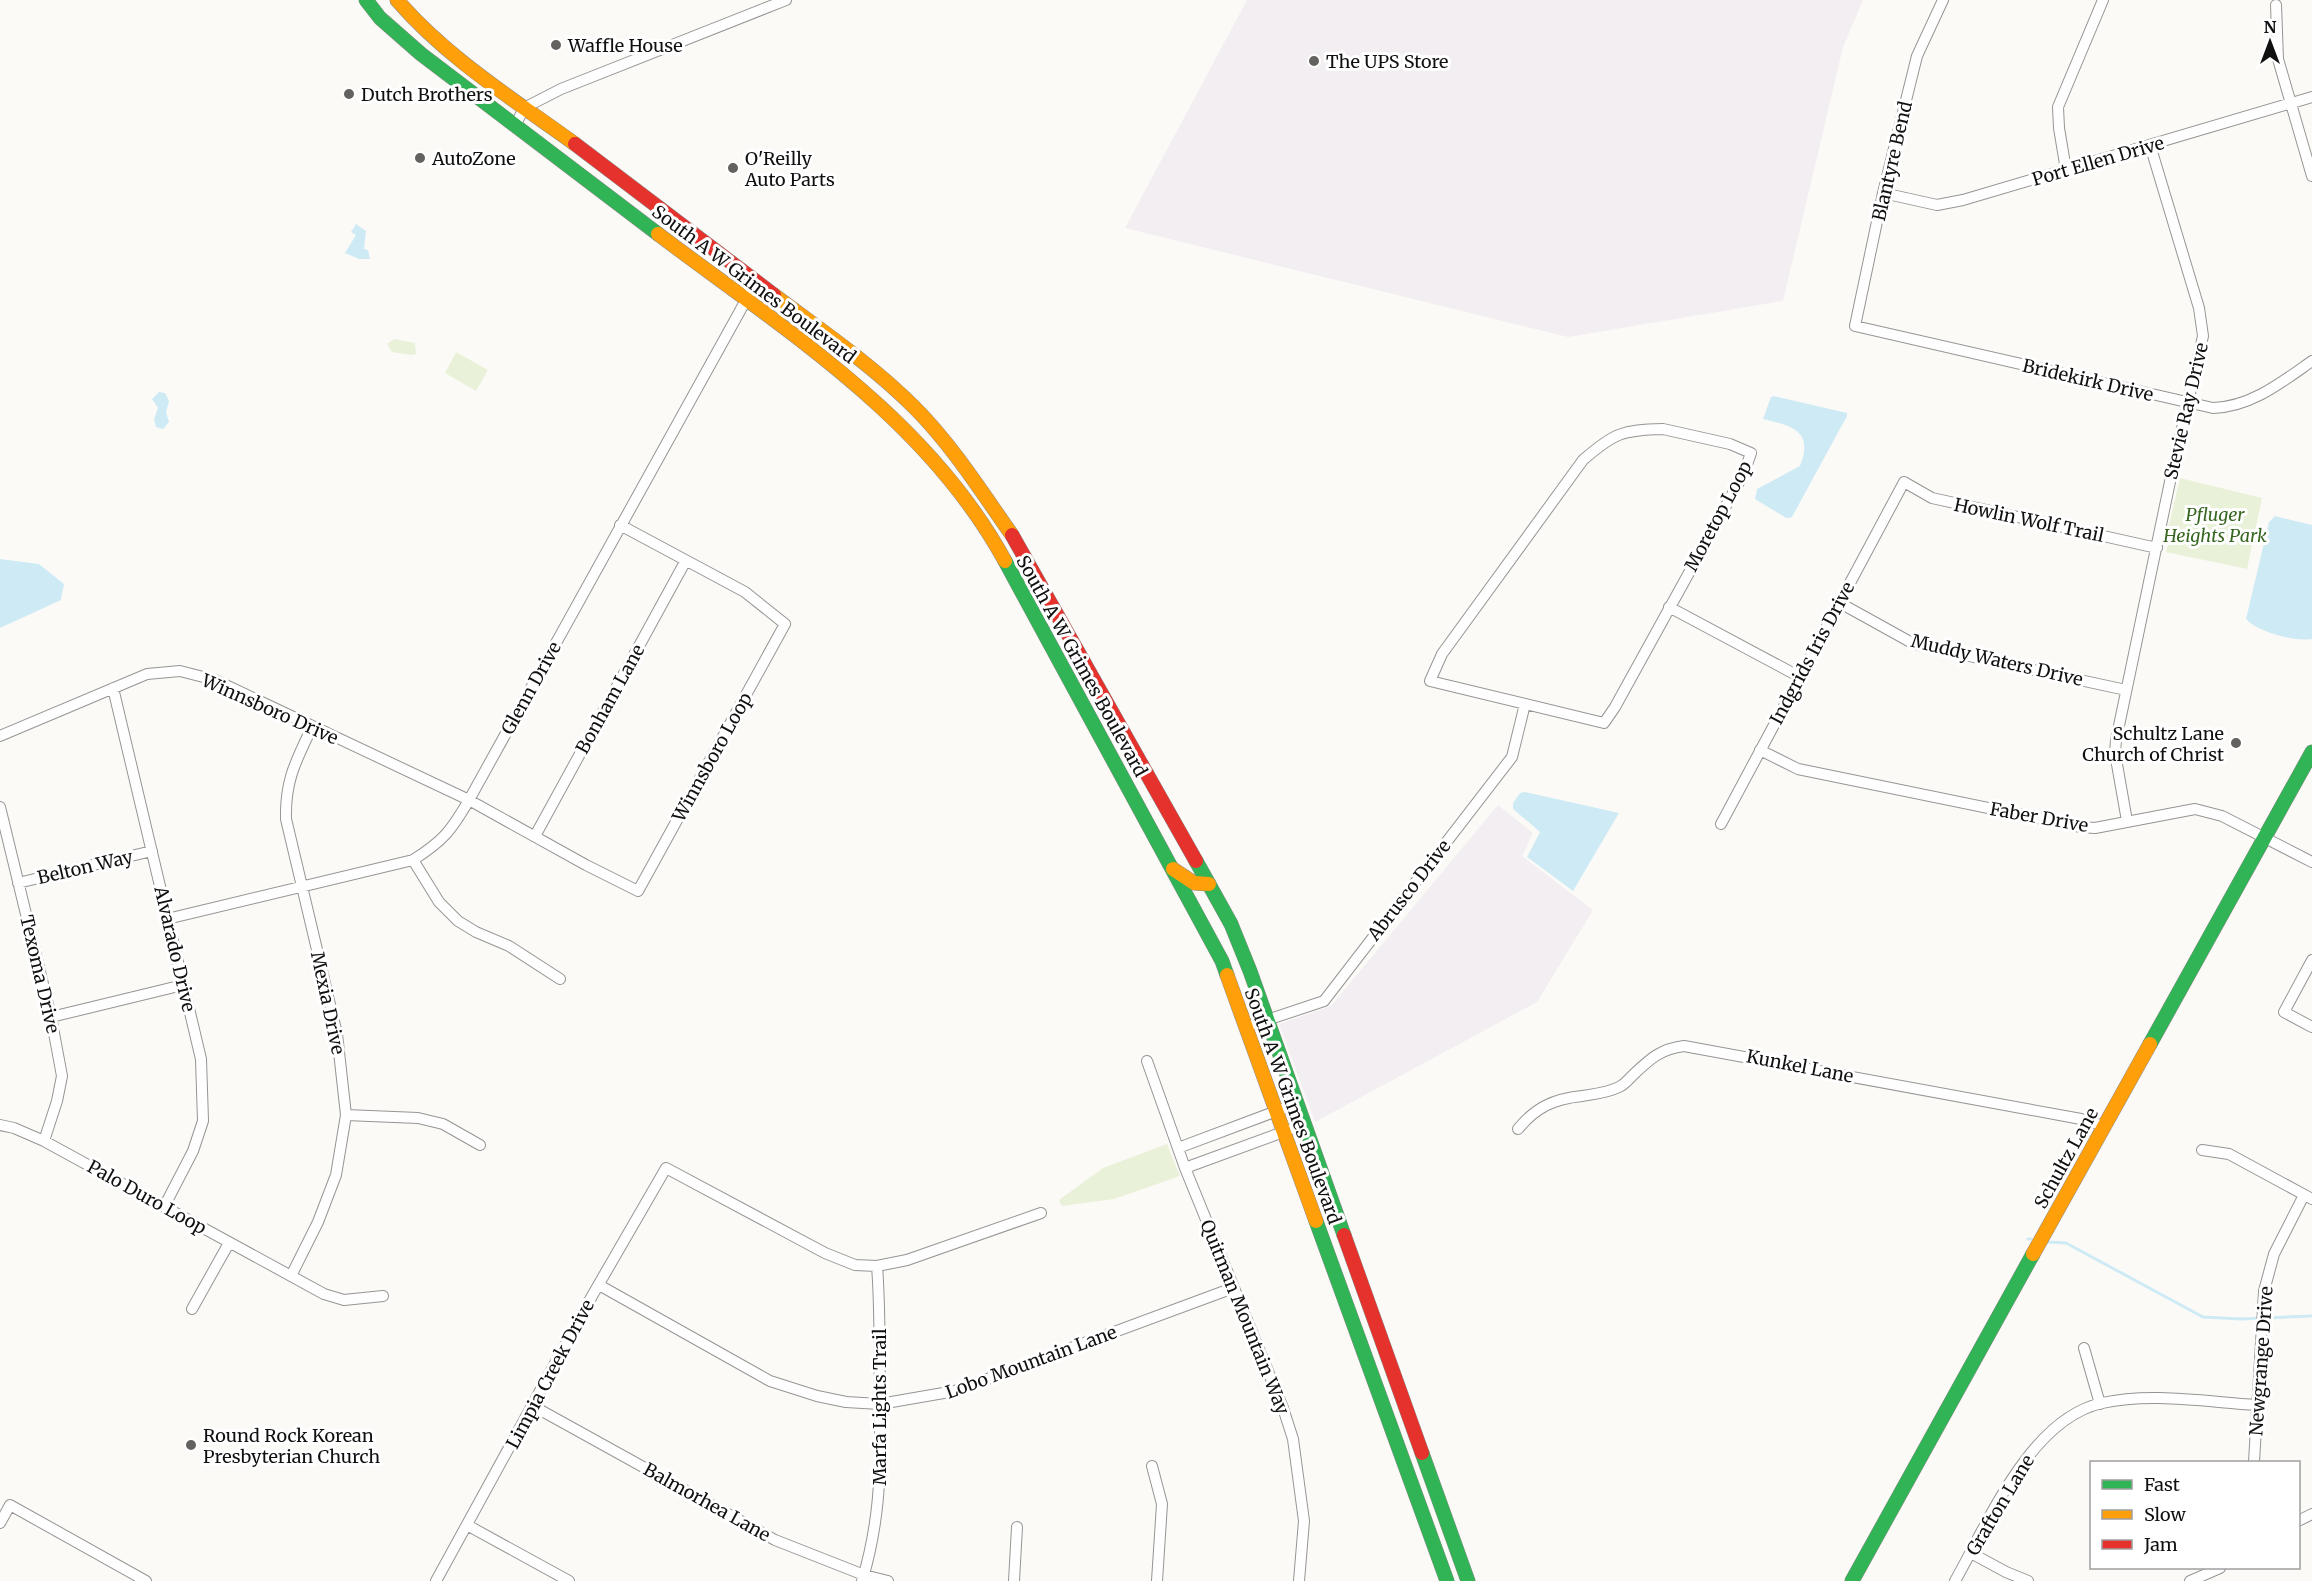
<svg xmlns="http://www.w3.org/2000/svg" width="2312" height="1581" viewBox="0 0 2312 1581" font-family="Merriweather,serif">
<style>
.industrial{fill:#f3eef2}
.green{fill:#e9f1d8}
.water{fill:#ceebf5}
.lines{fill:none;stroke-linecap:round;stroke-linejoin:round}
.stream{stroke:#ceebf5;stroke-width:3}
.street-casing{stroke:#969594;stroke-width:12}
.fast-casing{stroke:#8d8c8b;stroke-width:15}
.slow-casing{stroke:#8d8c8b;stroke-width:15}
.jam-casing{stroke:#8d8c8b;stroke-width:15}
.street{stroke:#fffefe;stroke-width:10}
.fast{stroke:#30b455;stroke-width:14}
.slow{stroke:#ff9f0a;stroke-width:14}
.jam{stroke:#e5322d;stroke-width:14}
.poi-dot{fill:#636261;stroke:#fff;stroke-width:2}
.labels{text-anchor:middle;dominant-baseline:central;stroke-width:6;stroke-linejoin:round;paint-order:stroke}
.poi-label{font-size:18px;fill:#101010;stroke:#fff;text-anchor:start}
.street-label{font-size:18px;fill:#101010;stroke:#fff}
.park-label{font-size:18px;font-style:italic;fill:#386722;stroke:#fff}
</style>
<rect width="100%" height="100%" fill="#fcfaf7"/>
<path class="industrial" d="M 1247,0 L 1863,0 L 1843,47 L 1783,301 L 1568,337 L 1125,228 Z
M 1498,805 L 1533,833 L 1522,856 L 1593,910 L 1537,1002 L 1315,1122 L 1279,1024 L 1331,1006 Z"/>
<path class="green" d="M 394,339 L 415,343 L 416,354 L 411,355 L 392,352 L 387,344 Z
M 456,352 L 488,370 L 476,391 L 445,373 Z
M 2180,478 L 2262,498 L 2247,569 L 2166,552 L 2169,541 L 2168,529 Z
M 1167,1144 L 1180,1176 L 1114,1199 L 1062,1206 L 1059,1200 L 1103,1168 Z"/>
<path class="water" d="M 356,224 L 366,231 L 364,249 L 368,250 L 370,259 L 359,259 L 345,253 L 356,235 L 351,232 Z
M 159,392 L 165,393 L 169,401 L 166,412 L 169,422 L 163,429 L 156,427 L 154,419 L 158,408 L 152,399 Z
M 1774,396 L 1847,413 L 1847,416 L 1792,517 L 1786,518 L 1755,499 L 1757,489 L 1800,466 C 1814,430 1791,426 1763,419 L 1771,397 Z
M 2275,516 L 2312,525 L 2312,639 C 2295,642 2257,632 2246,619 L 2269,522 Z
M 0,559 L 39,564 L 64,584 L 61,600 L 0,628 Z
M 1525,792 L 1619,813 L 1573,891 L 1527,857 L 1540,832 L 1513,809 L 1513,803 L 1520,793 Z"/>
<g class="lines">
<path class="stream" d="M 2028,1239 L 2031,1239
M 2048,1242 L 2066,1243 L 2203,1317 L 2241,1319 L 2312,1316"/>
<defs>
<path id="street" d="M 1943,0 L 1917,56 L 1883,193 L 1855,326 L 2213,408 C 2251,407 2282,382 2312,361
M 2276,5 L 2278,59 L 2312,176
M 516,124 L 524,108 L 561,89 L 786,0
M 2066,170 L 2059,128 L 2058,107 L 2103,0
M 1883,193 L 1937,205 L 1963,200 L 2312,97
M 1663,429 L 1730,444 L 1751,453 L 1744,473 L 1615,707 L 1604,723 L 1430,681 L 1442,654 L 1583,460 C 1614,433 1622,430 1663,429 Z
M 1840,603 L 1914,644 L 2126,690
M 1669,607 L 1800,677
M 113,688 L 201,1059 L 203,1121 L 193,1151 L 164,1207
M 0,736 L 147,674 L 180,671 L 215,680 L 469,800 L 586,865 L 638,891 L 785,624 L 745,592 L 620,525
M 1760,750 L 1798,769 L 2081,827 L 2095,828 L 2195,809 L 2222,816 L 2312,862
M 0,807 L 51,1017 L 62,1076 L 57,1101 L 44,1141
M 2127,821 L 2115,753 L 2116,740 L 2171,477 L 2203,336 L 2199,308 L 2150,145
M 1721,824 L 1904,482 L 1932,498 L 2157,548
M 535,836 L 685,562
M 413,860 L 439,902 L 458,921 L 476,932 L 509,946 L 560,979
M 18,883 L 152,851
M 167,919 L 413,860 C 443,841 451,831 469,800 L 756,282
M 2312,960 L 2284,1012 L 2312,1027
M 51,1017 L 183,985
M 1246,1027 L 1324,1001 L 1512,757 L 1525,704
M 1147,1061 L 1185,1168 L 1283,1408 L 1293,1439 L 1304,1521 L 1299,1581
M 346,1115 L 418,1118 L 443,1124 L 480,1145
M 0,1125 L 14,1128 L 44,1141 L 324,1294 L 344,1300 L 383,1296
M 1518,1129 C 1536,1107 1554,1099 1582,1096 C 1595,1094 1607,1093 1619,1087 C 1624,1085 1629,1079 1633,1075 C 1650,1059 1660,1049 1684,1046 L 2081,1119 L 2104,1126
M 1178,1148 L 1298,1103
M 2202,1150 L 2229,1154 L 2312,1199
M 1185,1168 L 1305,1124
M 291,1276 L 318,1222 L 336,1175 L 346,1115 L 337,1034 L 286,819 C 285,780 296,761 312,727
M 599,1285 L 770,1381 L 817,1396 L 846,1402 L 880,1404 L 955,1391 L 1233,1288
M 192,1309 L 229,1243
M 2084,1348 L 2100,1404
M 533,1406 L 775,1540 L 864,1575 L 888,1581
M 2254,1462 L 2264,1291 L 2274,1254 L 2304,1195
M 1152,1466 L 1162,1504 L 1157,1581
M 2298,1521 L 2312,1514
M 0,1523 L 10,1505 L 146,1581
M 467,1525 L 569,1581
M 1971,1553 L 2006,1572 L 2028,1581
M 436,1581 L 592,1296 L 666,1168 L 825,1253 L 855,1265 L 877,1266 L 907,1260 L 1041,1213
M 862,1581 C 879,1525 881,1475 880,1418 C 879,1367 881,1317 877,1266
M 1014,1581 L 1017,1527
M 1955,1581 C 1988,1523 2030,1419 2102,1403 C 2152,1392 2206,1402 2257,1405
M 2190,1581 L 2220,1568"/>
<path id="fast" d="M 366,0 L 380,18 L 421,54 L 658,234
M 1005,561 L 1222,961 L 1227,975
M 1196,861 L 1231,924 L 1250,971 L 1344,1235
M 2150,1044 L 2312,752
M 1316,1221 L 1447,1581
M 1422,1453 L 1468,1581
M 1852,1581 L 2033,1254"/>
<path id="slow" d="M 397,0 C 447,58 513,99 575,144
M 658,234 C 785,330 927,418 1005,561
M 774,295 C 822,331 872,365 914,407 C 952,445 981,491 1012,535
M 1173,869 L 1194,883 L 1209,884
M 1227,975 L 1316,1221
M 2033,1254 L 2150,1044"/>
<path id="jam" d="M 575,144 L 774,295
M 1012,535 L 1196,861
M 1344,1235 L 1422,1453"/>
</defs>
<use href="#street" class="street-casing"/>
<use href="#fast" class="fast-casing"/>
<use href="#slow" class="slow-casing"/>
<use href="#jam" class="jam-casing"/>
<use href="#street" class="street"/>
<use href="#fast" class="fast"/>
<use href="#slow" class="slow"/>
<use href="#jam" class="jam"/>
</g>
<g class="poi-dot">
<circle cx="556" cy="45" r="6"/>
<circle cx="1314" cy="61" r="6"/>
<circle cx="349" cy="94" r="6"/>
<circle cx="420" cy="158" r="6"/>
<circle cx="733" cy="168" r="6"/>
<circle cx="2236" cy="743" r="6"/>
<circle cx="191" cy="1445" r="6"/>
</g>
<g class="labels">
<g class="poi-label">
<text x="568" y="45">Waffle House</text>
<text x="1326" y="61">The UPS Store</text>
<text x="361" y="94">Dutch Brothers</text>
<text x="432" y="158">AutoZone</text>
<text x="745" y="158">O'Reilly<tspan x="745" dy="21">Auto Parts</tspan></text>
<text x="2224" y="733" text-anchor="end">Schultz Lane<tspan x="2224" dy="21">Church of Christ</tspan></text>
<text x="203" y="1435">Round Rock Korean<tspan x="203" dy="21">Presbyterian Church</tspan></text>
</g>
<g class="street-label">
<text transform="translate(1892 161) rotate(-77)">Blantyre Bend</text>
<text transform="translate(2098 161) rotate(-16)">Port Ellen Drive</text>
<text transform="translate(754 284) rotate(37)">South A W Grimes Boulevard</text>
<text transform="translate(2088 380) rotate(13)">Bridekirk Drive</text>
<text transform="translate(2186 411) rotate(-77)">Stevie Ray Drive</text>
<text transform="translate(1718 516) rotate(-62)">Moretop Loop</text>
<text transform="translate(2029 520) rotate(12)">Howlin Wolf Trail</text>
<text transform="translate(1812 653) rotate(-62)">Indgrids Iris Drive</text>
<text transform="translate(1997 660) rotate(13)">Muddy Waters Drive</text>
<text transform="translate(1082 666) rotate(61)">South A W Grimes Boulevard</text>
<text transform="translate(531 688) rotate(-61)">Glenn Drive</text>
<text transform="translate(610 699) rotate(-61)">Bonham Lane</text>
<text transform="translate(270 709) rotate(24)">Winnsboro Drive</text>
<text transform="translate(712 757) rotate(-61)">Winnsboro Loop</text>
<text transform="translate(2039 817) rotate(10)">Faber Drive</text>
<text transform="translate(85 867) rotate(-13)">Belton Way</text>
<text transform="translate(1409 890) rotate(-52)">Abrusco Drive</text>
<text transform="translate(175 949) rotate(77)">Alvarado Drive</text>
<text transform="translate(40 974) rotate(77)">Texoma Drive</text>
<text transform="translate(328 1003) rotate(78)">Mexia Drive</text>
<text transform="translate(1800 1066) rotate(11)">Kunkel Lane</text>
<text transform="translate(1293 1106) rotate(70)">South A W Grimes Boulevard</text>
<text transform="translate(2066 1158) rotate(-61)">Schultz Lane</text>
<text transform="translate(147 1197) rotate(29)">Palo Duro Loop</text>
<text transform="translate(1245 1317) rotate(68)">Quitman Mountain Way</text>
<text transform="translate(2261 1361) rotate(-86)">Newgrange Drive</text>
<text transform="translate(1031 1362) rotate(-20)">Lobo Mountain Lane</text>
<text transform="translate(550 1374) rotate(-62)">Limpia Creek Drive</text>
<text transform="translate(879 1407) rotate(-90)">Marfa Lights Trail</text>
<text transform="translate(707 1502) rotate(29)">Balmorhea Lane</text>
<text transform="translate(2000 1505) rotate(-59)">Grafton Lane</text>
</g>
<g class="park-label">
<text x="2215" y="514">Pfluger<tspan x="2215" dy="21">Heights Park</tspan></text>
</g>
</g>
<rect x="2090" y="1461" width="210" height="108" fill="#ffffff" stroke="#9f9f9f" stroke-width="1.5"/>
<rect x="2102" y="1480" width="30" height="9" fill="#30b455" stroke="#9f9f9f" stroke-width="1.5"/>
<text x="2144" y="1491" font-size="18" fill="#101010">Fast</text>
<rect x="2102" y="1510" width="30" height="9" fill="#ff9f0a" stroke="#9f9f9f" stroke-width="1.5"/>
<text x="2144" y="1521" font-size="18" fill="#101010">Slow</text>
<rect x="2102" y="1540" width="30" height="9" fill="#e5322d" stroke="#9f9f9f" stroke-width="1.5"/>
<text x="2144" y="1551" font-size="18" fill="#101010">Jam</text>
<g transform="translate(2270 42)" stroke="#ffffff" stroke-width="4.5" paint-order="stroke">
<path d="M0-4.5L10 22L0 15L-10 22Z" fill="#101010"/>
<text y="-9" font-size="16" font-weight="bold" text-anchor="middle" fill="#101010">N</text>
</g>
</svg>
